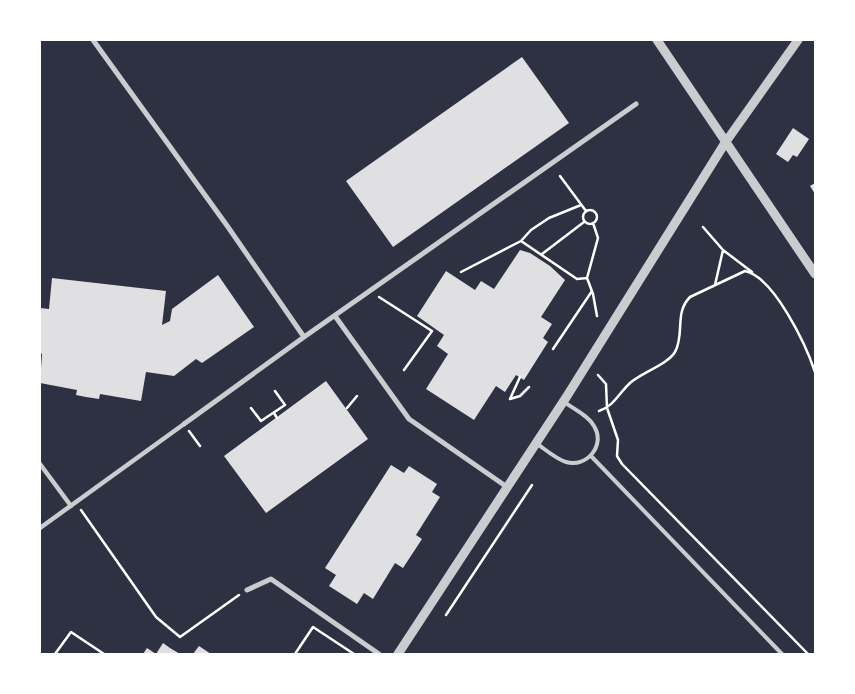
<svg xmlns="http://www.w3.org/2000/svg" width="855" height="694" viewBox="0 0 855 694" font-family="'Open Sans',sans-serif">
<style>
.building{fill:#e0e0e3}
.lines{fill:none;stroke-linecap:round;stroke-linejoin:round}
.path{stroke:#fff;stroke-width:2.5}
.service{stroke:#caccd0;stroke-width:4}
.pedestrian{stroke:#caccd0;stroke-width:4.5}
.minor{stroke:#caccd0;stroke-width:5}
.tertiary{stroke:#caccd0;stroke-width:9}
</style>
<rect width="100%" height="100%" fill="#2d3142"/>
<path class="building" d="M 522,57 L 569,123 L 393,247 L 346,181 Z
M 793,128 L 809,139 L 797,157 L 793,155 L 788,162 L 776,154 Z
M 815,183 L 815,194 L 810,186 Z
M 520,250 L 530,253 L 550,266 L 565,280 L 541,317 L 552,324 L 543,338 L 548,342 L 524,380 L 516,375 L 505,392 L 496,386 L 474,420 L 426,389 L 448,354 L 437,346 L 444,335 L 417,316 L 446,271 L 475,290 L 481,281 L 494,289 Z
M 218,275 L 254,327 L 202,363 L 196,359 L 174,376 L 146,372 L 141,401 L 100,394 L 99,399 L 86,397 L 76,395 L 77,390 L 40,383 L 42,354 L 40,353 L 40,308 L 49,309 L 52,278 L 166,291 L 162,325 L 170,321 L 172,309 Z
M 326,381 L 368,439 L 266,513 L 224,456 Z
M 391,465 L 404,473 L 409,466 L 437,484 L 432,492 L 440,497 L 416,535 L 422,539 L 403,568 L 395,563 L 373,599 L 364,593 L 357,604 L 329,586 L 336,575 L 325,568 Z
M 163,643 L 170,648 L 180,654 L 156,654 Z
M 199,646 L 211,654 L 193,654 Z
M 147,648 L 156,654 L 143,654 Z"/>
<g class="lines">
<path class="path" d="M 560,176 L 586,211
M583 217a7 7 0 1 1 14 0a7 7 0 1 1-14 0Z
M 593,223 L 598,238 L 587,278 L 593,294 L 597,316
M 703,227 L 723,250 L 715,285
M 521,241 L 531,230 L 549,218 L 581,205
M 723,250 L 752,272
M 542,254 L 584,222
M 461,272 L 521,241 L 577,279 L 587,278
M 379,297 L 432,331 L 404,370
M 553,349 L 592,291
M 598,375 L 606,384 L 607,408 L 618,440 L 617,456 L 622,464 L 808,654
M 510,399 L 520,377
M 510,399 L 520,396 L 529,387
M 251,408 L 261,421 L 285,405 L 275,391
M 347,408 L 357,396
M 599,411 C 614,406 619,393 630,383 C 641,373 668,364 675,352 C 685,334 674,313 690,297 L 745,271 C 774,277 806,345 815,372
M 274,413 L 277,418
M 189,431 L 200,446
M 81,510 L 156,617 L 180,637 L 239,595
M 446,615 L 532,485
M 55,654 L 71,632 L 104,654
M 295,654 L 313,627 L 354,654"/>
<path class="service" d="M 536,443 C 546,450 556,459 566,462 C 587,468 606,445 594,426 C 588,415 573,409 563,401
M 591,456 L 782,654"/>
<path class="pedestrian" d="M 40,464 L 71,506
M 40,528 L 184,424"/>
<path class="minor" d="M 93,40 L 228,227 L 304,337
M 335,316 L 409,419 L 507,487
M 184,424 L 304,337 L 636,104
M 247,590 L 271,579 L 379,654"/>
<path class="tertiary" d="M 657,40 L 815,274
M 398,654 L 567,396 L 725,143 L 798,40"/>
</g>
<rect width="855" height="694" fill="none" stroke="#ffffff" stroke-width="82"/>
</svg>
